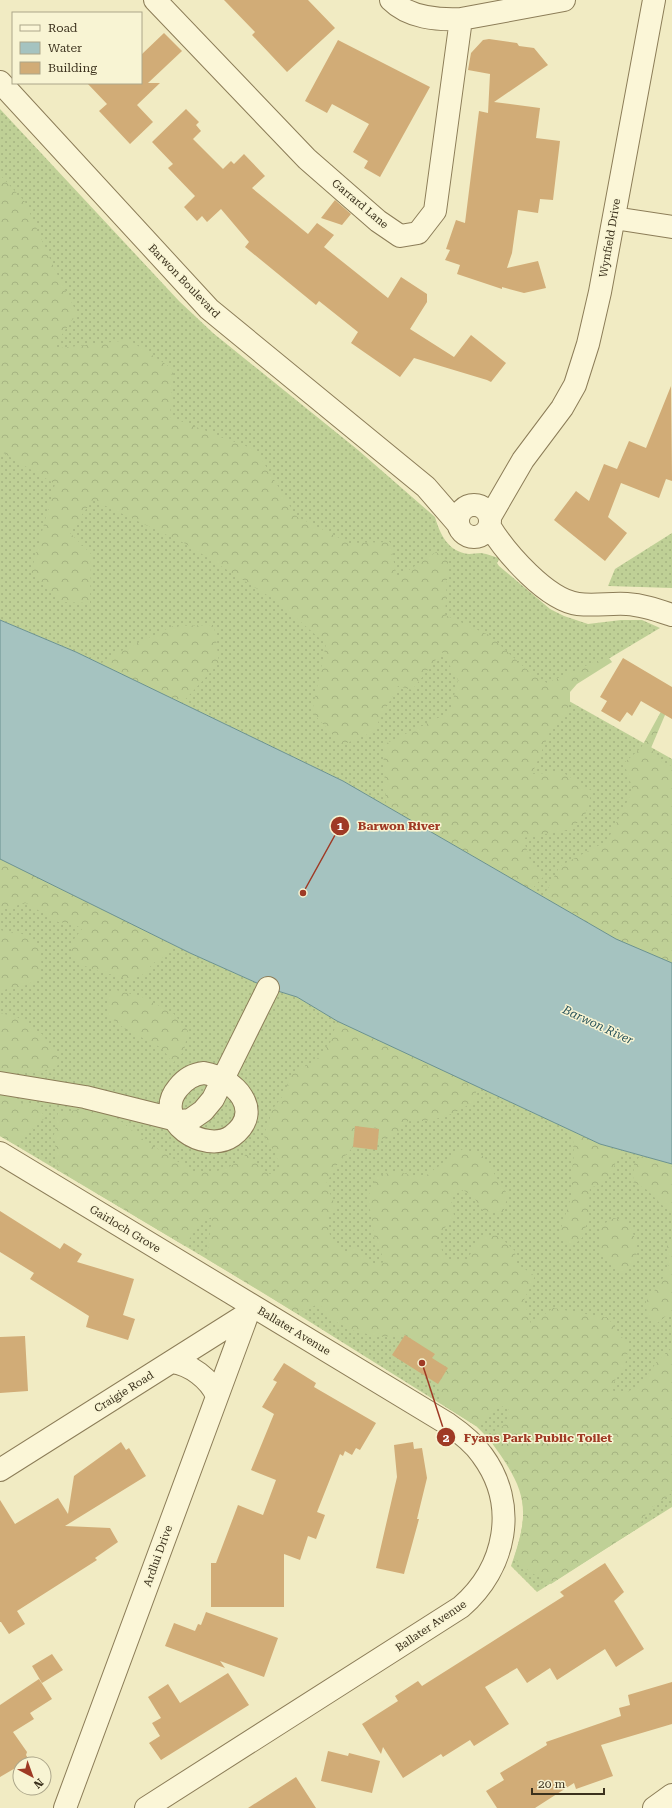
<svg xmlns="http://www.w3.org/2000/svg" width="672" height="1808" viewBox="0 0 672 1808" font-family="'Roboto Serif',serif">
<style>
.grass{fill:url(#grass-dots)}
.forest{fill:url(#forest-crowns)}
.water{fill:#a5c3c0;stroke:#6b9290}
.building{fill:#d1ac77}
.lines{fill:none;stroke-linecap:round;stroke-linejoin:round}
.minor-casing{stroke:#8c7d58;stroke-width:24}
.minor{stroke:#fbf6d7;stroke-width:22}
.labels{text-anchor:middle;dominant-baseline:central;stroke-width:3;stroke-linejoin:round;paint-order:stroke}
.street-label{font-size:11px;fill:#3b311d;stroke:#f8f4d3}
.water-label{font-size:12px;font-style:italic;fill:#2c565c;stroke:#f8f4d3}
.leader{fill:none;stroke:#9f3a25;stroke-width:1.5}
.callout-dot{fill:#9f3a25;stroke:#f8f4d3;stroke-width:1.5}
.mark-label{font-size:12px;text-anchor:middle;font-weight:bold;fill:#fff}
.callout-label{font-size:12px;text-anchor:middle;font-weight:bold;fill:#9f3a25;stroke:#f8f4d3;stroke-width:3;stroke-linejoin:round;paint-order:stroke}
</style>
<defs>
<pattern id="grass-dots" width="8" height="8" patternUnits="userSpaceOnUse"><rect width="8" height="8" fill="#bfd096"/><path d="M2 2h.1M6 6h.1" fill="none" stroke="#a5b381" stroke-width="1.8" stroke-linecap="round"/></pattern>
<pattern id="forest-crowns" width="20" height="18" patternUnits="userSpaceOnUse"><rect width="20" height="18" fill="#bfd096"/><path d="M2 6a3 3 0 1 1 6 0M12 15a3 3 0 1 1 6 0" fill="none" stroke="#a5b381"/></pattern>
</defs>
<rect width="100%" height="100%" fill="#f1ebc3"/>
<path class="grass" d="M 0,109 L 179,301 L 213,333 L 358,450 L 435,517 C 440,534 448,552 469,554 C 473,554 477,553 481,553 C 488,554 494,557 500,558 L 497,563 L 499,566 L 550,609 L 564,616 L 588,624 L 621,620 L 642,620 L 660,628 L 553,692 L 672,759 L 672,963 L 616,939 L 343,781 L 76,652 L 0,620 Z
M 672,533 L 672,588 L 608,586 L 615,569 Z
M 0,859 L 190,953 L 268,988 L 297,997 L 337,1021 L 600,1144 L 672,1164 L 672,1507 L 537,1592 L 511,1566 C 517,1549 525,1525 523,1506 C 521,1476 498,1447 476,1426 L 259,1290 L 0,1136 Z"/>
<path class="forest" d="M 0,175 L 25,202 L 55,270 L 77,313 L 52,349 L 129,340 L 173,369 L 170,417 L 256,450 L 296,516 L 349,543 L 390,542 L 397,578 L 436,552 L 448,561 L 445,615 L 489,635 L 526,669 L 547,683 L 592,663 L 609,658 L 612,662 L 577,684 L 570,692 L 570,702 L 566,715 L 552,727 L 532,774 L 562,772 L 592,791 L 586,813 L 572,829 L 523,838 L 530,860 L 544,876 L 531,890 L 386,806 L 383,745 L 450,712 L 458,680 L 442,652 L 412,690 L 398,686 L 373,732 L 342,745 L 312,712 L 326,644 L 278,602 L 186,544 L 93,500 L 69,532 L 91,554 L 90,603 L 61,602 L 31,572 L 55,484 L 0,451 Z
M 214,625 L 219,663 L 182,703 L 100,664 L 117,653 L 173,626 Z
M 670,695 L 672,703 L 665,715 L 651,748 L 657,760 L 672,766 L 672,963 L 616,939 L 543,897 L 560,866 L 607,841 L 633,790 L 624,763 L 641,748 Z
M 0,859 L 175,946 L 163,957 L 152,964 L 146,973 L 131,980 L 95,970 L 80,964 L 71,954 L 71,943 L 82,929 L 74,924 L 58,922 L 26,903 L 11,907 L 0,907 Z
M 0,930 C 8,932 18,932 25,935 C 44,944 42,960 40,977 L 27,985 L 9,988 L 0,992 Z
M 116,990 L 142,997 L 173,1013 L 188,1031 L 184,1051 L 172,1064 C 165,1045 148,1041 132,1033 C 124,1029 116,1022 109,1016 L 108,997 Z
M 0,1013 L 17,1017 L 43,1035 L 60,1061 L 56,1068 L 29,1073 L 7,1073 L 19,1103 L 38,1105 L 45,1118 L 14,1144 L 0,1136 Z
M 337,1021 L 477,1086 L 475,1100 C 456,1115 432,1123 408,1121 L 394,1137 L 378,1140 L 379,1129 L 355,1126 L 353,1147 L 336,1166 L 326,1184 L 336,1207 L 327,1220 L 331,1240 L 346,1256 L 354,1244 L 373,1264 L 386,1262 L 375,1242 L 368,1197 L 376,1177 L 394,1171 L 423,1178 L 445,1161 L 463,1149 L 482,1155 L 508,1195 L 503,1213 L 483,1211 L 473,1196 L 463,1190 L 451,1196 L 454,1216 L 437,1238 L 446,1260 L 467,1260 L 480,1237 L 498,1235 L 515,1251 L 516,1263 L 535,1276 L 524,1300 L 531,1324 L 553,1308 L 608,1318 L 629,1347 L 625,1365 L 609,1390 L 626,1393 L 642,1383 L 658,1360 L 672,1348 L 672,1493 L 649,1509 L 638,1528 L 551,1584 L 530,1572 L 514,1558 C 533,1503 521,1483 489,1439 L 509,1420 L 508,1404 L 497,1409 L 476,1426 L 440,1403 L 438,1384 L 448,1368 L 432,1358 L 434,1354 L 405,1335 L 379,1337 L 351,1330 L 331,1319 L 319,1304 L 296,1313 L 207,1259 L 212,1217 L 199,1224 L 185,1246 L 58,1170 L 54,1135 L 58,1113 L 76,1110 L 97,1110 L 121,1121 L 141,1138 L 194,1172 L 214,1172 L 229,1167 L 241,1160 L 246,1154 L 269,1174 L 281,1172 L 276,1154 L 263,1135 L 269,1123 L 271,1111 L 285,1093 L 290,1076 L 317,1059 L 330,1043 Z
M 567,1129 L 600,1144 L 621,1150 L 612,1171 L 601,1186 L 590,1187 L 588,1220 L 582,1238 L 571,1247 L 559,1234 L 573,1192 L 571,1176 L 574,1155 L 573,1139 Z
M 640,1156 L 672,1164 L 672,1207 L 665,1208 L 647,1190 L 633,1182 L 634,1164 Z
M 614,1218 L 629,1223 L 637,1244 L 636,1263 L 621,1273 C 598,1254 598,1256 600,1226 Z
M 672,1239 L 672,1311 L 656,1324 L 647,1318 L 646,1301 L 660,1284 L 668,1267 L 667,1244 Z"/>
<path class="water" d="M 0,620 L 76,652 L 343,781 L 616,939 L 672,963 L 672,1164 L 600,1144 L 337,1021 L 297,997 L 268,988 L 190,953 L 0,859 Z"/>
<path class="building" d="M 224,0 L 308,0 L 335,28 L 287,72 L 252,35 L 255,32 Z
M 164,33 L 182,51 L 148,83 L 160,83 L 137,105 L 153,122 L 130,144 L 99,111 L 107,104 L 87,83 L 141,83 L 141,55 Z
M 489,39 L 517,43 L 519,46 L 534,48 L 548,65 L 494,102 L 540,108 L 536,138 L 560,141 L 553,200 L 540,199 L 538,213 L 518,210 L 512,253 L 507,268 L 538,261 L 546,288 L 524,293 L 502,287 L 502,289 L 457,274 L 460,265 L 445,260 L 450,250 L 446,249 L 456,220 L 465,223 L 479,111 L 488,113 L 490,74 L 468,70 L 471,53 L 483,40 Z
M 338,40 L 430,87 L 380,177 L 364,168 L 368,161 L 353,152 L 369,124 L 332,104 L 327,113 L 305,101 Z
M 186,109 L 199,122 L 196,125 L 201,131 L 193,139 L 223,169 L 231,161 L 234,164 L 244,154 L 265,176 L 252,188 L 308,234 L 317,223 L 334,235 L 324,247 L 388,298 L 401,277 L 427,294 L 427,302 L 410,329 L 454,357 L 471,335 L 506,363 L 491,382 L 487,380 L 414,358 L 400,377 L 351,343 L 358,332 L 319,301 L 316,305 L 245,247 L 249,242 L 221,209 L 207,222 L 202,216 L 197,221 L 184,207 L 195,196 L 168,168 L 173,164 L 152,142 Z
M 335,200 L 351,214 L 342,225 L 321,218 Z
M 671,386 L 672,481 L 666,479 L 659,498 L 621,483 L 608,517 L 627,533 L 605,561 L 554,520 L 576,491 L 589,501 L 604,464 L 617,469 L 629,441 L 646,448 Z
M 623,658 L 672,687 L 672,719 L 641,701 L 632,716 L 627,712 L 620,722 L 601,711 L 607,701 L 600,697 Z
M 355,1126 L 379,1129 L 377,1150 L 353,1147 Z
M 0,1211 L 60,1249 L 64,1243 L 82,1254 L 77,1262 L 134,1279 L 123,1315 L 135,1319 L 128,1340 L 86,1327 L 89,1316 L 30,1279 L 34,1273 L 0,1252 Z
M 405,1335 L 435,1354 L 432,1358 L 448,1368 L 438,1384 L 392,1355 Z
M 25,1336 L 28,1391 L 0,1393 L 0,1337 Z
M 284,1363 L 316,1383 L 314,1387 L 376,1423 L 360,1450 L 356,1448 L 352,1455 L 345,1451 L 343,1456 L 340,1454 L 317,1512 L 325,1515 L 316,1539 L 308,1536 L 300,1560 L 284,1554 L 284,1607 L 211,1607 L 211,1563 L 216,1563 L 238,1505 L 263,1515 L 276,1480 L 251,1470 L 274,1414 L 262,1407 L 277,1382 L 273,1380 Z
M 121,1442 L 126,1450 L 129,1448 L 146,1476 L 65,1526 L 110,1528 L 118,1542 L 95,1558 L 97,1560 L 17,1611 L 25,1624 L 9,1634 L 1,1622 L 0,1622 L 0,1500 L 15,1524 L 58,1498 L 68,1514 L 74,1476 Z
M 413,1442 L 414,1449 L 422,1448 L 427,1478 L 417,1519 L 419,1519 L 404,1574 L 376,1568 L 397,1477 L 394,1445 Z
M 605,1563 L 624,1592 L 614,1601 L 644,1649 L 616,1667 L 605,1649 L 557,1680 L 550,1668 L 527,1683 L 517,1668 L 485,1687 L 509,1724 L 474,1746 L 470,1740 L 443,1757 L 441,1754 L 403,1778 L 383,1747 L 381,1754 L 362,1724 L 398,1701 L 395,1696 L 418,1681 L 422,1686 L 490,1643 L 564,1596 L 560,1592 Z
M 206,1612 L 278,1638 L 264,1677 L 220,1661 L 225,1668 L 165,1646 L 174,1623 L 195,1631 L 198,1624 L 201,1625 Z
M 52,1654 L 63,1670 L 42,1683 L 32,1666 Z
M 228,1673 L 249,1705 L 161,1760 L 149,1743 L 160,1736 L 152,1723 L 161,1718 L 148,1697 L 168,1684 L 180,1703 Z
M 39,1679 L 52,1699 L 30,1713 L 34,1719 L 13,1732 L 27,1752 L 26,1755 L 29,1760 L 0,1777 L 0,1705 Z
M 672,1682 L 672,1724 L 601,1745 L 613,1776 L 576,1789 L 574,1783 L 535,1808 L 497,1808 L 486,1791 L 504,1780 L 500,1773 L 547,1745 L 546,1742 L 621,1716 L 619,1708 L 630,1705 L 628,1695 Z
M 328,1751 L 348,1756 L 349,1753 L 380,1761 L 372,1793 L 321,1781 Z
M 296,1777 L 316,1808 L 248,1808 Z"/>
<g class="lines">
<defs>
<path id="minor" d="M 155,0 L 307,159 L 378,221 L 400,236 L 418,233 L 435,211 L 461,19
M 391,0 C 409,18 437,20 461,19 L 564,0
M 0,82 L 209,309 L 426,487 L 458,524
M 614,218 L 672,227
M458 521a16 16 0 1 1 32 0a16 16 0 1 1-32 0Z
M 490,517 L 523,460 L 562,408 L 575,385 L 588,344 L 600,292 L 654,0
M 490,527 C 506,553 547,600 578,604 C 595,606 611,603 627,604 C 643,605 657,610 672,615
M 204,1073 C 234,1078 266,1111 232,1136 C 205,1155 151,1120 178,1088 C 185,1079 193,1074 204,1073 Z
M 0,1083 L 85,1097 L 181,1121 L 190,1120 L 203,1111 L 213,1099 L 268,988
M 0,1153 L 448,1424 C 461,1433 473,1442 482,1455 C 519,1505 506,1568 461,1607 L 146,1808
M 172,1362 C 190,1364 210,1379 217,1396
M 0,1470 L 247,1314
M 65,1808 L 251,1305
M 654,1808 L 672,1795"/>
</defs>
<use href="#minor" class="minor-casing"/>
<use href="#minor" class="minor"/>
</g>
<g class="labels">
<g class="street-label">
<text transform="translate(360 204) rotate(40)">Garrard Lane</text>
<text transform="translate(610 238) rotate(-80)">Wynfield Drive</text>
<text transform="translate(184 281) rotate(46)">Barwon Boulevard</text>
<text transform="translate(125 1229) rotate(31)">Gairloch Grove</text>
<text transform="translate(294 1331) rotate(31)">Ballater Avenue</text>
<text transform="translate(124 1392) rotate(-32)">Craigie Road</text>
<text transform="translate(158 1556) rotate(-70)">Ardlui Drive</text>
<text transform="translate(431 1626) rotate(-34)">Ballater Avenue</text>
</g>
<g class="water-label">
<text transform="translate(598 1025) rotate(25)">Barwon River</text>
</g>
</g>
<path class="leader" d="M303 893L340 826M422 1363L446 1437"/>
<g class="callout-dot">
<circle cx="303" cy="893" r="4"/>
<circle cx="422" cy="1363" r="4"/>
<circle cx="340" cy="826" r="10"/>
<circle cx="446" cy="1437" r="10"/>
</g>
<g class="mark-label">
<text x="340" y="830">1</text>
<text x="446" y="1442">2</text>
</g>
<g class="callout-label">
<text x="399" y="830">Barwon River</text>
<text x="538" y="1442">Fyans Park Public Toilet</text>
</g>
<rect x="12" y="12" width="130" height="72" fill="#f8f4d3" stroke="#aca68a"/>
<rect x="20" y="25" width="20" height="6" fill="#fbf6d7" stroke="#aca68a"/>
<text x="48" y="32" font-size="12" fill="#3b311d">Road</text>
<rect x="20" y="42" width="20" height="12" fill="#a5c3c0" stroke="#aca68a"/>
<text x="48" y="52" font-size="12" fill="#3b311d">Water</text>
<rect x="20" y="62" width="20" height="12" fill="#d1ac77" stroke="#aca68a"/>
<text x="48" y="72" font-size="12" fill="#3b311d">Building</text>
<g transform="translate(32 1776) rotate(139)"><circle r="19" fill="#f8f4d3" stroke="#aca68a"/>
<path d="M0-3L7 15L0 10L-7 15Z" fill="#9f3a25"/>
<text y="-6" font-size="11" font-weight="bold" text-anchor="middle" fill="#3b311d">N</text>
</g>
<path d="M532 1788v6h72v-6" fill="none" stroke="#3b311d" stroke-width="2"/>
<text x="538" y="1788" font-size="12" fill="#3b311d" stroke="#f8f4d3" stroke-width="3" paint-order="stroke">20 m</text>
</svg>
